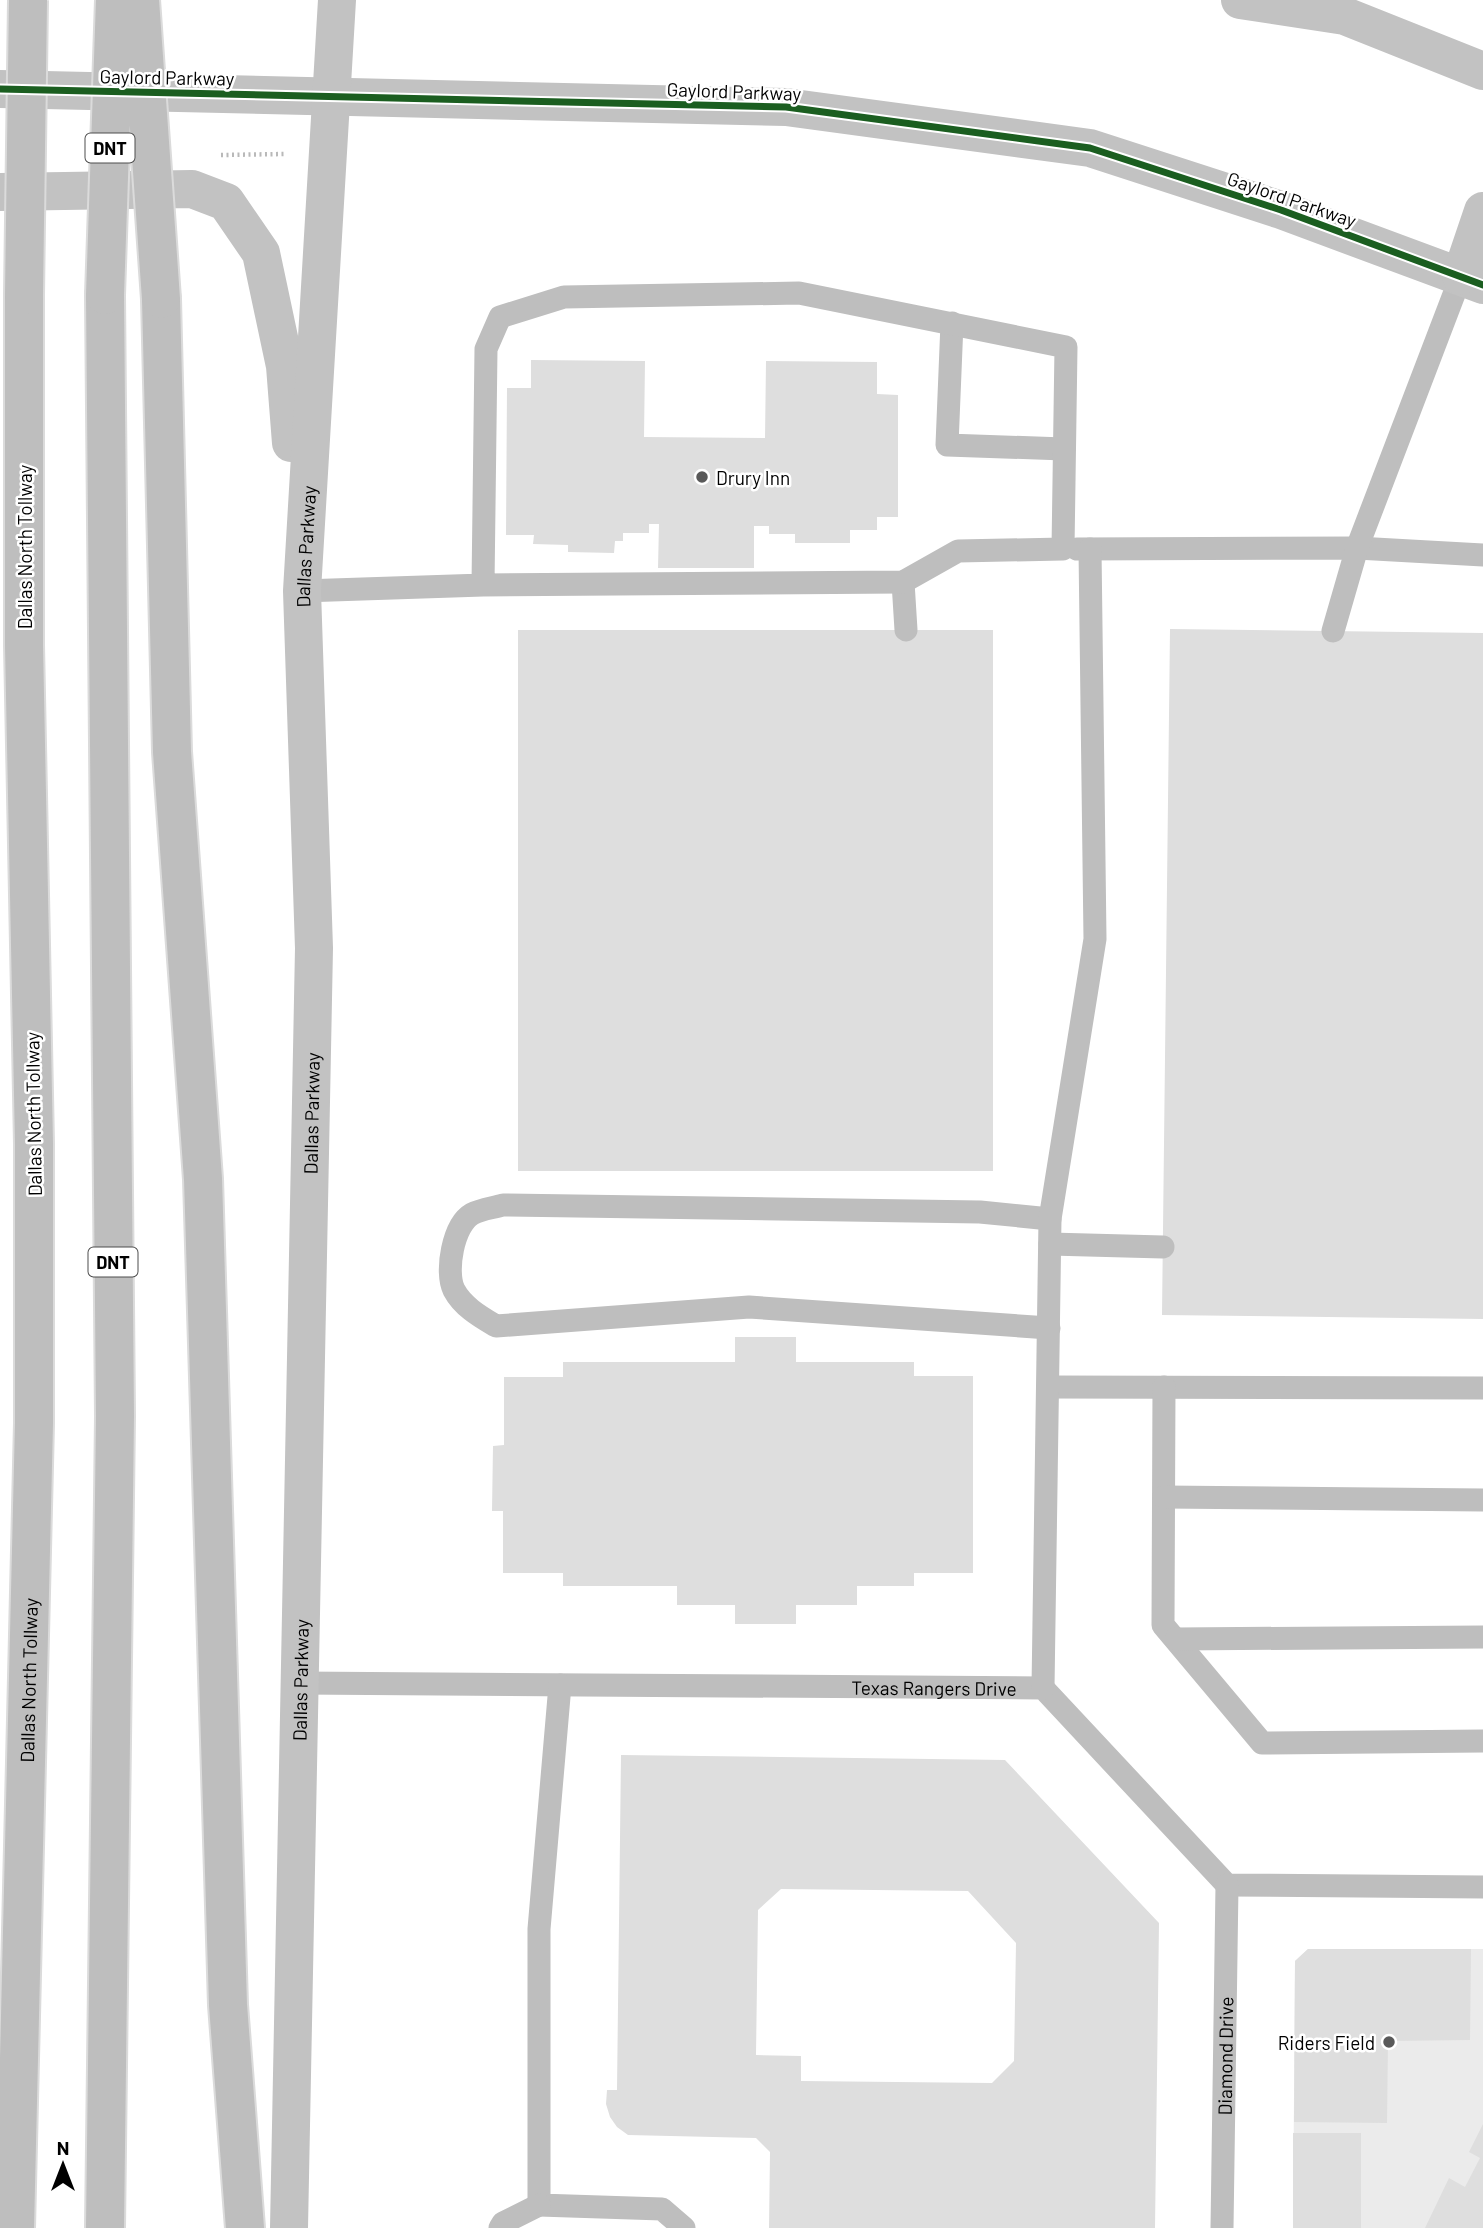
<svg xmlns="http://www.w3.org/2000/svg" width="1483" height="2228" viewBox="0 0 1483 2228" font-family="Barlow,sans-serif">
<style>
.green{fill:#ebebeb}
.building{fill:#dedede;fill-rule:evenodd}
.lines{fill:none;stroke-linecap:round;stroke-linejoin:round}
.highway-casing{stroke:#dbdbdb;stroke-width:42}
.path{stroke:#b9b9b9;stroke-width:4.5;stroke-dasharray:2 3.5;stroke-linecap:butt}
.lane{stroke:#bebebe;stroke-width:23}
.secondary{stroke:#c2c2c2;stroke-width:38}
.highway{stroke:#bebebe;stroke-width:38}
.highway-bridge-casing{stroke:#dbdbdb;stroke-width:42;stroke-linecap:butt}
.highway-bridge{stroke:#bebebe;stroke-width:38}
.cycleway-casing{stroke:#fff;stroke-width:11}
.cycleway{stroke:#1b5e20;stroke-width:7}
.poi-dot{fill:#595959;stroke:#fff;stroke-width:2.5}
.labels{text-anchor:middle;dominant-baseline:central;stroke-width:5;stroke-linejoin:round;paint-order:stroke}
.shield{fill:#fff;stroke:#4c4c4c;stroke-width:2}
.shield-label{font-size:18px;font-weight:bold;fill:#000}
.street-label{font-size:19px;fill:#000;stroke:#fff}
.poi-label{font-size:19px;fill:#000;stroke:#fff;text-anchor:start}
</style>
<rect width="100%" height="100%" fill="#fff"/>
<path class="green" d="M 1308,1949 L 1483,1949 L 1483,2228 L 1293,2228 L 1295,1961 Z"/>
<path class="building" d="M 531,360 L 645,361 L 644,437 L 765,438 L 766,361 L 877,362 L 877,394 L 898,395 L 898,517 L 877,517 L 877,530 L 850,530 L 850,543 L 795,543 L 795,534 L 769,534 L 769,526 L 754,526 L 754,568 L 658,568 L 659,524 L 649,524 L 649,533 L 623,533 L 623,541 L 615,541 L 614,553 L 568,552 L 568,545 L 533,544 L 534,535 L 506,535 L 507,388 L 531,388 Z
M 1170,629 L 1483,633 L 1483,1319 L 1162,1315 Z
M 518,630 L 993,630 L 993,1171 L 518,1171 Z
M 735,1337 L 796,1337 L 796,1362 L 914,1362 L 914,1376 L 973,1376 L 973,1573 L 914,1573 L 914,1586 L 857,1586 L 857,1605 L 796,1605 L 796,1624 L 735,1624 L 735,1605 L 677,1605 L 677,1586 L 563,1586 L 563,1573 L 503,1573 L 503,1511 L 492,1511 L 493,1446 L 504,1445 L 504,1377 L 563,1377 L 563,1362 L 735,1362 Z
M 621,1755 L 1005,1760 L 1159,1923 L 1155,2228 L 769,2228 L 770,2152 L 756,2138 L 628,2135 L 617,2127 L 610,2117 L 606,2104 L 607,2090 L 617,2090 ZM 781,1889 L 968,1891 L 1016,1943 L 1014,2061 L 992,2083 L 801,2081 L 801,2056 L 756,2055 L 758,1910 Z
M 1308,1949 L 1471,1949 L 1470,2040 L 1388,2041 L 1387,2123 L 1294,2122 L 1295,1961 Z
M 1483,2124 L 1483,2228 L 1425,2228 L 1449,2178 L 1465,2187 L 1480,2158 L 1469,2152 Z
M 1293,2133 L 1361,2133 L 1361,2228 L 1293,2228 Z"/>
<g class="lines">
<defs>
<g id="highway">
<path d="M 105,295 L 115,1416 L 105,2228"/>
<path d="M 161,299 L 172,752 L 203,1179 L 228,2005 L 245,2228"/>
<path id="s4" d="M 15,2228 L 34,1423 L 34,1144 L 24,645 L 24,295"/>
</g>
</defs>
<use href="#highway" class="highway-casing"/>
<path class="path" d="M 221,155 L 284,154"/>
<g class="lane">
<path d="M 952,323 L 947,445 L 1064,449"/>
<path d="M 1077,549 L 1357,548 L 1483,555"/>
<path d="M 903,582 L 906,630"/>
<path d="M 302,591 L 483,585 L 903,582 L 958,551 L 1063,549 L 1066,347 L 799,293 L 564,297 L 500,317 L 486,349 L 483,585"/>
<path d="M 1333,631 L 1357,548 L 1461,276"/>
<path d="M 1050,1244 L 1163,1247"/>
<path d="M 1049,1328 L 749,1307 L 496,1326 C 481,1317 463,1307 454,1290 C 445,1272 453,1225 472,1214 C 481,1209 493,1208 503,1205 L 980,1212 L 1050,1219"/>
<path d="M 1049,1387 L 1483,1388"/>
<path d="M 1164,1387 L 1163,1625 L 1262,1743 L 1483,1741"/>
<path d="M 1164,1497 L 1483,1500"/>
<path d="M 1176,1639 L 1483,1637"/>
<path id="s1" d="M 299,1683 L 1043,1688 L 1227,1885 L 1483,1887"/>
<path d="M 560,1685 L 539,1929 L 539,2205 L 662,2209 L 684,2228"/>
<path d="M 1043,1688 L 1050,1219 L 1095,939 L 1090,549"/>
<path d="M 500,2228 L 503,2223 L 539,2205"/>
<path id="s2" d="M 1222,2228 L 1227,1885"/>
</g>
<g class="secondary">
<path d="M 1240,0 L 1345,16 L 1483,71"/>
<path d="M 0,89 L 786,107 L 1090,148 L 1281,210 L 1483,285"/>
<path d="M 0,192 L 192,189 L 226,202 L 261,253 L 285,366 L 291,443"/>
<path d="M 1461,276 L 1483,211"/>
<path id="s3" d="M 289,2228 L 314,948 L 302,591 L 337,0"/>
</g>
<use href="#highway" class="highway"/>
<defs>
<path id="highway-bridge" d="M 140,0 L 161,299
M 24,295 L 28,0
M 105,295 L 115,0"/>
</defs>
<use href="#highway-bridge" class="highway-bridge-casing"/>
<use href="#highway-bridge" class="highway-bridge"/>
<defs>
<path id="cycleway" d="M 0,89 L 786,107 L 1090,148 L 1281,210 L 1483,285"/>
</defs>
<use href="#cycleway" class="cycleway-casing"/>
<use href="#cycleway" class="cycleway"/>
</g>
<g class="poi-dot">
<circle cx="702" cy="477" r="7"/>
<circle cx="1389" cy="2042" r="7"/>
</g>
<g class="labels">
<g class="shield">
<rect x="85.5" y="133.5" width="49" height="29" rx="5"/>
<rect x="88.5" y="1247.5" width="49" height="29" rx="5"/>
</g>
<g class="shield-label">
<text x="110" y="148">DNT</text>
<text x="113" y="1262">DNT</text>
</g>
<g class="street-label">
<text transform="translate(167 77) rotate(1)">Gaylord Parkway</text>
<text transform="translate(734 91) rotate(2)">Gaylord Parkway</text>
<text transform="translate(1292 199) rotate(19)">Gaylord Parkway</text>
<text transform="translate(24 547) rotate(-90)">Dallas North Tollway</text>
<text stroke="none"><textPath href="#s3" startOffset="1682">Dallas Parkway</textPath></text>
<text stroke="none"><textPath href="#s3" startOffset="1115">Dallas Parkway</textPath></text>
<text transform="translate(33 1114) rotate(-91)">Dallas North Tollway</text>
<text stroke="none"><textPath href="#s3" startOffset="548">Dallas Parkway</textPath></text>
<text stroke="none"><textPath href="#s4" startOffset="548">Dallas North Tollway</textPath></text>
<text stroke="none"><textPath href="#s1" startOffset="635">Texas Rangers Drive</textPath></text>
<text stroke="none"><textPath href="#s2" startOffset="172">Diamond Drive</textPath></text>
</g>
<g class="poi-label">
<text x="716" y="477">Drury Inn</text>
<text x="1375" y="2042" text-anchor="end">Riders Field</text>
</g>
</g>
<g transform="translate(63 2165)" stroke="#ffffff" stroke-width="5" paint-order="stroke">
<path d="M0-5L12 26L0 18L-12 26Z" fill="#000000"/>
<text y="-10" font-size="19" font-weight="bold" text-anchor="middle" fill="#000000">N</text>
</g>
</svg>
